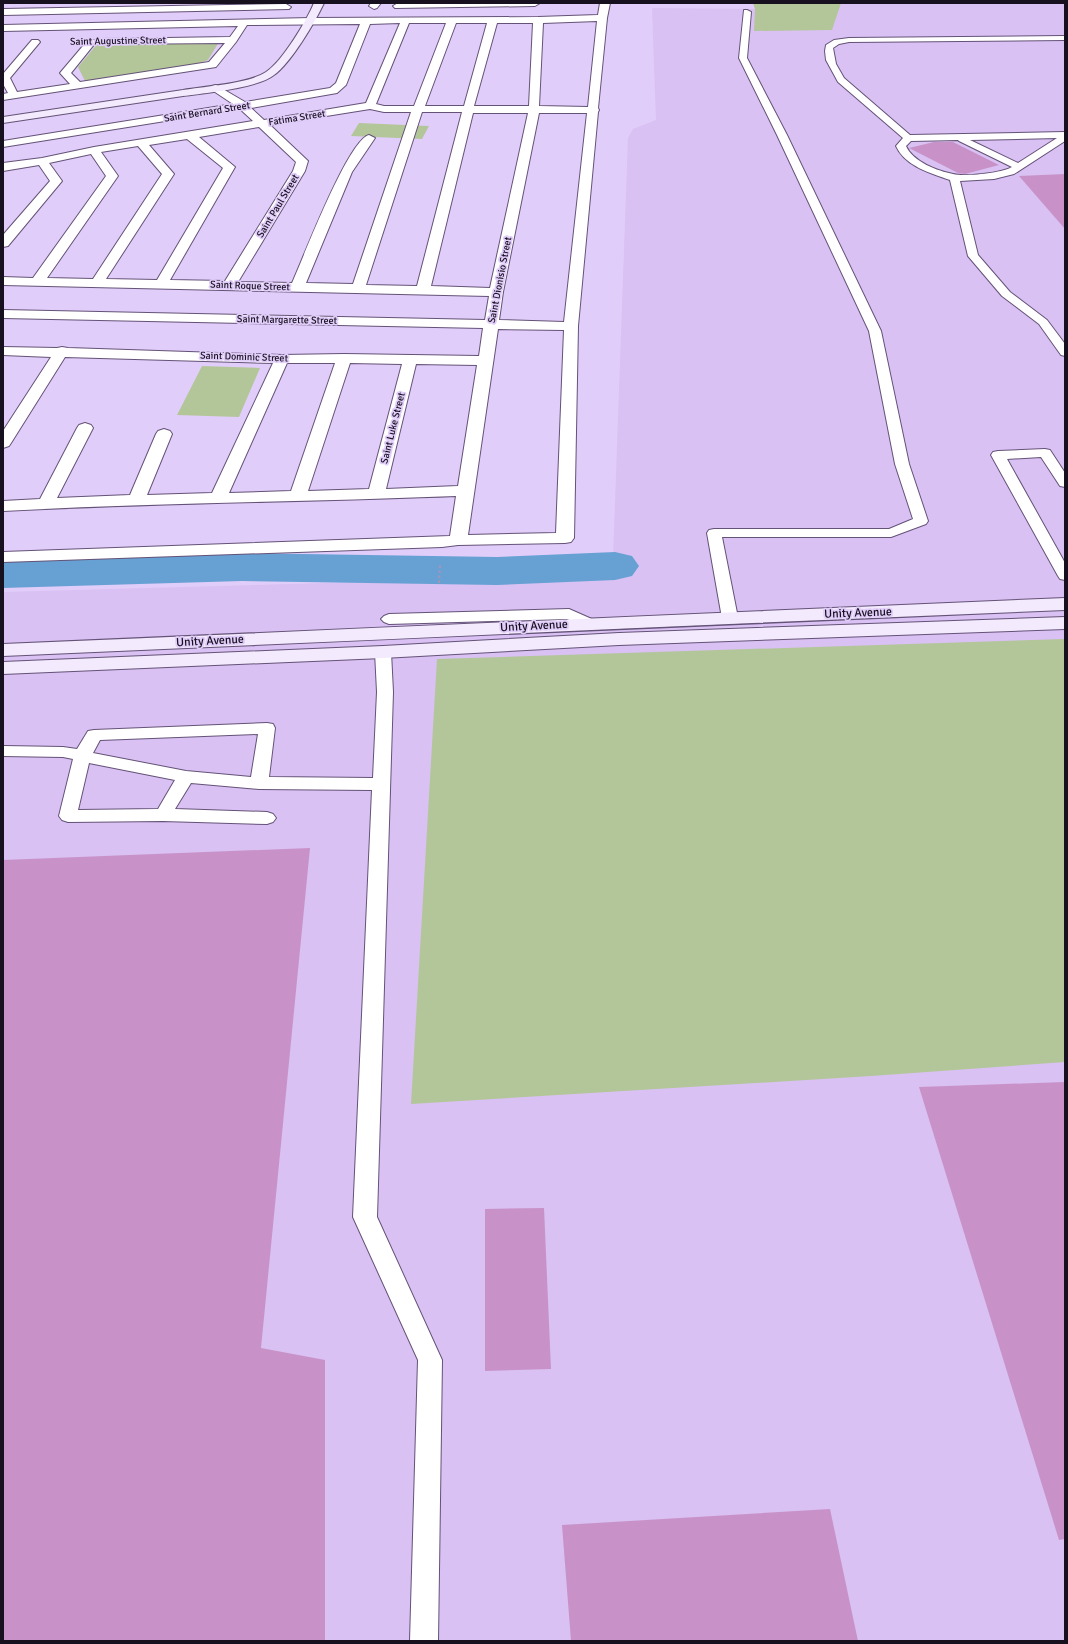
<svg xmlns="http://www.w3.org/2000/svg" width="1068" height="1644" viewBox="0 0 1068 1644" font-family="Signika,sans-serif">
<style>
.built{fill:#d9c1f3}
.green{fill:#b3c699}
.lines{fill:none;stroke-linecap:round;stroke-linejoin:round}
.river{fill:#67a1d4;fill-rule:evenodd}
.building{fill:#c892c8}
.lane-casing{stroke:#645277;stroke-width:2}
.street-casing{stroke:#645277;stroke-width:2}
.secondary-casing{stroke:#645277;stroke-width:2}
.path{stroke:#a494b8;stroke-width:2;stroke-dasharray:2.5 2.5;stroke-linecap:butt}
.lane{fill:#fff;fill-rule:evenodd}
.street{fill:#fff;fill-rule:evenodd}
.secondary{fill:#f3eafd;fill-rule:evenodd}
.labels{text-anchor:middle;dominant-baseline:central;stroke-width:3.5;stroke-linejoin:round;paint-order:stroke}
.far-street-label{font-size:10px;fill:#17101f;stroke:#e1cdf9}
.street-label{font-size:12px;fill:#17101f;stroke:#e1cdf9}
</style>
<rect width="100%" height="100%" fill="#e1cdf9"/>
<path class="built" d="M 753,3 L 1065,3 L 1065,1641 L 3,1641 L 3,592 L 616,575 L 613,559 L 628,138 L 633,129 L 656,120 L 652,8 L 755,9 Z"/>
<path class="green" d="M 753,3 L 841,3 L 832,30 L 754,31 L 755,9 Z
M 219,42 L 208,60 L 197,64 L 85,81 L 78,67 L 98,43 Z
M 359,123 L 429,126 L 422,139 L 351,136 Z
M 202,366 L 260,368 L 239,417 L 177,415 Z
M 1065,639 L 1065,1062 L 871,1076 L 411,1104 L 437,659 Z"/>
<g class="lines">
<path class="river" d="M 615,552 L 632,556 L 639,566 L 632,576 L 615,580 L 497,585 L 242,581 L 3,588 L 3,560 L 242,553 L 497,557 Z"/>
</g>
<path class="building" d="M 934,142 L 953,142 L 999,165 L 965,174 L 958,173 L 909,148 Z
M 1065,174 L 1065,229 L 1019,176 Z
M 310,848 L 261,1348 L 325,1360 L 325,1641 L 3,1641 L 3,860 Z
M 1065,1082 L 1065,1539 L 1059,1540 L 919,1087 Z
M 544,1208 L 551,1369 L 485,1371 L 485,1209 Z
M 830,1509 L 858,1641 L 571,1641 L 562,1525 Z"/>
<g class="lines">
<defs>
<path id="lane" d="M 744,10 L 747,10 L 751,12 L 747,58 L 787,135 L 881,331 L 909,464 L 928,521 L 926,524 L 891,537 L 722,537 L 738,618 L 735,621 L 730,623 L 725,621 L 722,618 L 707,533 L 709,530 L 714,529 L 889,529 L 913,519 L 895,464 L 869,331 L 777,135 L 739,58 Z
M 1065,36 L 1065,40 L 849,42 L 839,44 L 833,48 L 836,64 L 844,78 L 910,135 L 1065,132 L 1065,141 L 1014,174 L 994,179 L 960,181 L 978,255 L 1010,292 L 1047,320 L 1065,344 L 1065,356 L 1061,355 L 1039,324 L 1002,296 L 968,256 L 950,180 C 930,173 905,166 896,146 L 903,138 L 838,82 L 826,60 L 825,51 L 826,45 L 834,40 L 849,38 ZM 1057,138 L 1018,163 L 970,140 ZM 958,140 L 959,141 L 1012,167 C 1002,173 964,177 953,174 C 938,171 913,162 906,146 L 911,141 Z
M 1045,449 L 1050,450 L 1065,473 L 1065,487 L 1060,486 L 1041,457 L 1007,459 L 1065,563 L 1065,580 L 1060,579 L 1058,576 L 991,455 L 993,452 L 998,451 Z
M 569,609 L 594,620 L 597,623 L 594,626 L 589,628 L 584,626 L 567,619 L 389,624 L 384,622 L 381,619 L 384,616 L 389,614 Z
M 383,647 L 389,649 L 391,652 L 393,692 L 377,1217 L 442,1360 L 438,1641 L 410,1641 L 418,1360 L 353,1217 L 372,790 L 259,789 L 191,783 L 175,809 L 267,812 L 273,814 L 276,818 L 273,822 L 267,824 L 163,821 L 68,822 L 62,820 L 59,816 L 73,759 L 63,757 L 3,756 L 3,746 L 63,747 L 77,749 L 88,731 L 94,730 L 267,723 L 273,724 L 275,728 L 269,777 L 373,778 L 377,692 L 375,652 L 377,649 ZM 258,734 L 251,777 L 186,771 L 93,753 L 100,740 ZM 89,763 L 175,780 L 158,809 L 78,810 Z"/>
<path id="street" d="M 371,3 L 381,3 L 377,8 L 374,9 L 369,6 Z
M 398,3 L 540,3 L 535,6 L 395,8 L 393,6 Z
M 600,3 L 610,3 L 607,18 L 598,108 L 599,110 L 598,112 L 578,326 L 574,538 L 571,542 L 565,543 L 458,545 L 442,547 L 3,562 L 3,552 L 450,536 L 456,496 C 305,502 154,503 3,511 L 3,501 L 40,499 L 77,428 L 79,425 L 85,423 L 91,425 L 93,428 L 57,498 L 130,495 L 156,434 L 158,431 L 164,429 L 170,431 L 172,434 L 147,495 L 212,493 L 273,363 L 65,357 L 11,443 L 9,446 L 3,448 L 3,431 L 51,357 L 3,355 L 3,347 L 57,348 L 62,347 L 68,348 L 282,355 L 344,354 L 479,356 L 483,328 L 3,318 L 3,310 L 485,320 L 489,296 L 3,285 L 3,277 L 33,278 L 106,176 L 91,154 L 49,163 L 62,181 L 8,246 L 3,247 L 3,235 L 50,181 L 39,165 L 3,171 L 3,163 L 42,158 L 94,147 L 253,121 L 240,109 L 3,147 L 3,141 L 233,104 L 212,90 L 211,88 L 212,86 L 216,85 L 245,102 L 330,88 L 336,83 L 360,24 L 247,25 L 236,42 L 216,67 L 3,100 L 3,94 L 8,93 L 3,84 L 3,74 L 32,40 L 38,40 L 40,42 L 10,78 L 17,92 L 70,84 L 60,73 L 88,40 L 94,40 L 96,42 L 71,73 L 80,82 L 209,62 L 225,43 L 104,44 L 101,43 L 99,41 L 101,39 L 230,37 L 238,26 L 3,31 L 3,25 L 311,18 L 538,17 L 598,15 ZM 597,21 L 588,107 L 539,106 L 543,23 ZM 400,23 L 366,103 L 264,120 L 251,108 L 337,93 L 346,85 L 370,24 ZM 409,23 L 446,23 L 414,106 L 384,106 L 376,104 ZM 456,23 L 487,23 L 464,106 L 425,106 ZM 497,23 L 533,23 L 529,106 L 474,106 ZM 370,109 L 384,112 L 411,112 L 353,284 L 306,283 L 352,172 L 375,138 L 369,135 C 348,140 303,259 292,283 L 238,282 L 305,171 L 308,161 L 270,125 ZM 422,112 L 462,112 L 417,286 L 366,285 ZM 473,113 L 528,113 L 490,288 L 431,286 ZM 539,113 L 587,113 L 564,322 L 499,320 L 503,292 ZM 259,127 L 296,162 L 293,171 L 225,281 L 170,280 L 235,167 L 199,137 ZM 187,139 L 223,168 L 157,280 L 106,279 L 174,174 L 149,145 ZM 138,146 L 162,174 L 93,279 L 47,278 L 118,176 L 101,152 ZM 498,329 L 564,330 L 556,533 L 468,535 ZM 287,363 L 335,363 L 291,491 L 229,493 ZM 350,363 L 402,364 L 369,489 L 308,491 ZM 416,364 L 477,365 L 458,486 L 386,489 Z
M 286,4 L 291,7 L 289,9 L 3,15 L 3,9 Z"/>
<path id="secondary" d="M 314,3 L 324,3 C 315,22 291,63 274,75 C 258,88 205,93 183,96 C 123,105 63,114 3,123 L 3,117 C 63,108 123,99 183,90 C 205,86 248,84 266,72 C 282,62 307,20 314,3 Z
M 1065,598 L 1065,610 C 711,624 357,641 3,656 L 3,644 C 357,629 711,613 1065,598 Z
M 1065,617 L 1065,629 L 619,645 L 383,658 L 3,674 L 3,662 L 383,646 L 619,633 Z"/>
</defs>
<use href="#lane" class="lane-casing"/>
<use href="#street" class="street-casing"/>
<use href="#secondary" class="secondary-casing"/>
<path class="path" d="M 439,583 L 440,565"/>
<use href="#lane" class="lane"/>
<use href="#street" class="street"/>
<use href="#secondary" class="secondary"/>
</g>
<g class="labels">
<g class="far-street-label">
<text transform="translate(118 41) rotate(-1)">Saint Augustine Street</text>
<text transform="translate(207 112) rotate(-9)">Saint Bernard Street</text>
<text transform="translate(297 118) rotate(-9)">Fatima Street</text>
<text transform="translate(278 206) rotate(-59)">Saint Paul Street</text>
<text transform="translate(500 280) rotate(-79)">Saint Dionisio Street</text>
<text transform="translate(250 286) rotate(2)">Saint Roque Street</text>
<text transform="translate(287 320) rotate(1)">Saint Margarette Street</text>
<text transform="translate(244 357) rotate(2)">Saint Dominic Street</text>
<text transform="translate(393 428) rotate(-76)">Saint Luke Street</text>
</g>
<g class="street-label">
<text transform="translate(858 613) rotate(-2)">Unity Avenue</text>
<text transform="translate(534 626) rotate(-3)">Unity Avenue</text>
<text transform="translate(210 641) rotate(-3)">Unity Avenue</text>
</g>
</g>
<rect width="1068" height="1644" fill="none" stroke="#17101f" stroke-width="8"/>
</svg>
